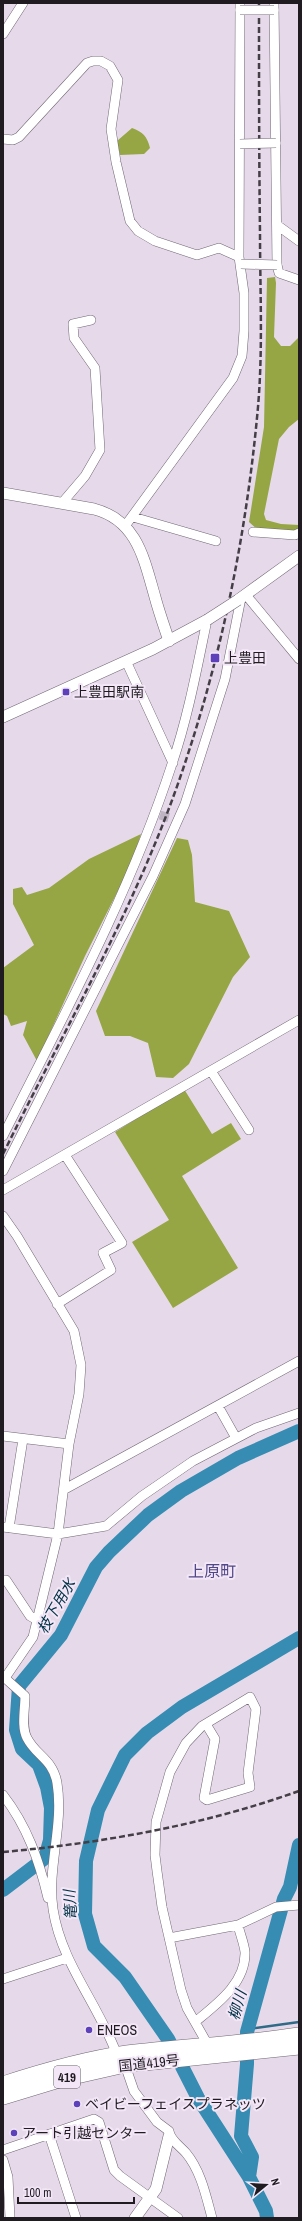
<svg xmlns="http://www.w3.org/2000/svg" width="302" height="2221" viewBox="0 0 302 2221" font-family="'Archivo Narrow','Noto Sans JP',sans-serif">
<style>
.forest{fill:#96a644}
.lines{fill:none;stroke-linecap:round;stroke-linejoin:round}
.stream{stroke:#2f6a86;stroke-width:2.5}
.river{stroke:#368cb2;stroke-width:14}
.minor-tunnel{stroke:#beb4c2;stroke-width:9;stroke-dasharray:9 4.5;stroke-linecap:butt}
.minor-casing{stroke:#716775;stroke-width:10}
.tertiary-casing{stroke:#716775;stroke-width:12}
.trunk-casing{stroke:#716775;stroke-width:16}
.minor{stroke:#fff;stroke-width:9}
.tertiary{stroke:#fff;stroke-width:11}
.trunk{stroke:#fff;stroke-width:15}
.rail{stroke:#443e46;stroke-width:2.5;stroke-dasharray:6 3;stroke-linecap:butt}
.minor-bridge-casing{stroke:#716775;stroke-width:10;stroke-linecap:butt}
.tertiary-bridge-casing{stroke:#716775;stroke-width:12;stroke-linecap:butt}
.minor-bridge{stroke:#fff;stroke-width:9}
.tertiary-bridge{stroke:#fff;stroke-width:11}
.poi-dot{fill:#5d41ba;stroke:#f3e7f7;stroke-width:1.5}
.labels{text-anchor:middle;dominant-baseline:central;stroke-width:4;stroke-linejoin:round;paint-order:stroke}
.shield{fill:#f3e7f7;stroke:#5f5861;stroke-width:1}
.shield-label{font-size:13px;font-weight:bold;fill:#1f1b21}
.poi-label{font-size:14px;fill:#1f1b21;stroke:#f3e7f7;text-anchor:start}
.street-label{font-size:14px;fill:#1f1b21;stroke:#f3e7f7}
.water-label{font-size:15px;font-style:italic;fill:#003246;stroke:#f3e7f7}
.quarter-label{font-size:16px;fill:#514887;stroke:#f3e7f7}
</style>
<rect width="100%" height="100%" fill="#e6daea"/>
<path class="forest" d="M 132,128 C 143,132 147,136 150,148 L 144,154 L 120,155 L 117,141 Z
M 275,277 L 276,283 L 274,337 L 281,346 L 290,346 L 299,337 L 299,419 L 289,427 L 279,439 L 264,514 L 266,520 L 281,524 L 299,525 L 298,530 L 291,532 L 257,529 L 249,522 L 264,427 L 267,278 Z
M 141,834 L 131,865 L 85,956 L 37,1061 L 23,1035 L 27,1021 L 11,1026 L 7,1016 L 3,1014 L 3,968 L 34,945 L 13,904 L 13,889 L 22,887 L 27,895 L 49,888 L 89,859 Z
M 177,838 L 188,840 L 192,855 L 195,902 L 229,911 L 250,957 L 233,977 L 189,1064 L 173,1078 L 156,1077 L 148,1043 L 130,1036 L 105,1036 L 96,1011 Z
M 184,1089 L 212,1134 L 231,1123 L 241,1139 L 182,1176 L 238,1268 L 173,1308 L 132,1242 L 169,1220 L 115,1132 Z"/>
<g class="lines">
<path class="stream" d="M 248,2029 L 299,2022"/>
<path class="river" d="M 3,1890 L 45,1858 L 50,1840 L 51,1808 L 47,1787 L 39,1765 L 22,1749 L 16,1730 L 19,1686 L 61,1635 L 96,1567 L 109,1552 L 148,1515 L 181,1491 L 238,1458 L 299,1431
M 249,2177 L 252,2157 L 241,2136 L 247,2064 L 247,2032 L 284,1899 L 290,1887 L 299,1845
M 267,2218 L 266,2211 L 249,2177 L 198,2098 L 168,2039 L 125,1977 L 94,1946 L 85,1914 L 86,1861 L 98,1810 L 125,1755 L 147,1733 L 182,1707 L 299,1638"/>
<path class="minor-tunnel" d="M 160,815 L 170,818"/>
<defs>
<path id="minor" d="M 274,3 L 277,265 L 279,273 L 299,280
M 3,34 L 23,3
M 3,139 L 13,140 L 19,137 L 87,63 L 93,61 L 101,61 L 110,66 L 118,80 L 111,129 L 116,162 L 130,221 L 138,231 L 155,241 L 197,255 L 219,248 L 239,257
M 277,225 L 299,241
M 62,503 L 85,476 L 100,450 L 95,368 L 74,338 L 73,324 L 91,320
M 133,517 L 216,541
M 125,526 L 233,378 L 242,356 L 244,331 L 244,293 L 239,257 L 240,3
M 253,532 L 295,535 L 299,533
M 246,595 L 299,659
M 126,661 L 173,763
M 211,1071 L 249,1130
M 3,1136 C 64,1015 130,893 172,764 C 188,717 197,668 207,620
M 3,1171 L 153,876 L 185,804 L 225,679 L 241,598
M 3,1190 L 299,1020
M 3,1216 L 17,1236 L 74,1331 L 81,1365 L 79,1394 L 69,1444 L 58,1534 L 33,1637 L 7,1675 L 6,1679 L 25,1696 C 25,1709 21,1727 27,1738 C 36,1756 53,1759 57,1783 C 64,1825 47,1867 53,1909 C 61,1963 99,2005 117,2055
M 57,1304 L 111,1270 L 103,1253 L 122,1243 L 65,1155
M 218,1406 L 236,1438
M 3,1436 L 69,1444
M 65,1489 L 299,1361
M 3,1527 L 58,1534 L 106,1526 L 142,1496 L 193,1461 L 256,1428 L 299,1413
M 9,1528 L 23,1439
M 3,1580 L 6,1580 L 30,1616 L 37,1620
M 206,1724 L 215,1739 L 204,1798 L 207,1800 L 250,1787 L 248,1773 L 256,1709 L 250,1697 L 202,1726 L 186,1743 L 170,1772 L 156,1822 L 155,1855 L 157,1871 L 162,1907 L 181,1990 L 187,2008 L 208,2045
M 3,1795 C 27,1826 39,1860 48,1898
M 169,1938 L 238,1925 L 276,1907 L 299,1905
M 3,1979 L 67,1958
M 195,2022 C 217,2004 246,1983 245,1952 C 244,1943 240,1934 238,1925
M 125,2065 L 134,2091 L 157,2122 L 169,2131 C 170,2140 180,2146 186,2153 C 201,2171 206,2196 212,2218
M 49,2134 L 76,2218
M 3,2150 L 94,2119 L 99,2122 L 114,2170 L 120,2176 L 178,2218
M 3,2160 L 8,2177 L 10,2218"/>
<path id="tertiary" d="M 3,493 L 94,509 C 137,520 144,559 155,597 C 159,612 164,626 169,641
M 238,600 L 299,556
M 3,717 L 153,649 L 207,620
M 135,2218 L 156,2189 L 169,2136"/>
<path id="trunk" d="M 3,2084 C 43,2071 84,2059 127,2053 C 184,2046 242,2044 299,2035
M 3,2097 L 59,2080 L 125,2065 L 299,2047"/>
</defs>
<use href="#minor" class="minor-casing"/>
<use href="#tertiary" class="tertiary-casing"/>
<use href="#trunk" class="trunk-casing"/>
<use href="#minor" class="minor"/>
<use href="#tertiary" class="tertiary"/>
<use href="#trunk" class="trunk"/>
<path class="rail" d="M 3,1154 C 66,1026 139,902 184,766 C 223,650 247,530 258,407 C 263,349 260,290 260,232 C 259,156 259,79 259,3
M 3,1852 C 103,1843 204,1825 299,1791"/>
<defs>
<path id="minor-bridge" d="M 240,10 L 274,10
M 240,144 L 276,143
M 241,264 L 277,265"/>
<path id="tertiary-bridge" d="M 207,620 L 238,600"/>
</defs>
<use href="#minor-bridge" class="minor-bridge-casing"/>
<use href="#tertiary-bridge" class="tertiary-bridge-casing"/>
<use href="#minor-bridge" class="minor-bridge"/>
<use href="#tertiary-bridge" class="tertiary-bridge"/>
</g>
<g class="poi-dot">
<rect x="210" y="653" width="10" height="10" rx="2"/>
<rect x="62" y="688" width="8" height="8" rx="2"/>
<circle cx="89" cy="2030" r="4"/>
<circle cx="77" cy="2104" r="4"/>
<circle cx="14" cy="2133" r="4"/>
</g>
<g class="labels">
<rect class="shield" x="54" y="2066" width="26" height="22" rx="3"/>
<g class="shield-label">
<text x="67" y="2077">419</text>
</g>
<g class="poi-label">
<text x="224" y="658">上豊田</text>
<text x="74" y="692">上豊田駅南</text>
<text x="97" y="2030">ENEOS</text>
<text x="85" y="2104">ベイビーフェイスプラネッツ</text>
<text x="22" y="2133">アート引越センター</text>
</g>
<g class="street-label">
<text transform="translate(149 2063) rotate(-6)">国道419号</text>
</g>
<g class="water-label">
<text transform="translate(56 1606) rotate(-60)">枝下用水</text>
<text transform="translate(70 1905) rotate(-94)">篭川</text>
<text transform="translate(237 2005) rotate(-74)">柳川</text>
</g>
<g class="quarter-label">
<text x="212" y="1571">上原町</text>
</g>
</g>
<rect width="302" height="2221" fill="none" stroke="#1f1b21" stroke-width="8"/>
<g transform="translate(266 2185) rotate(72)" stroke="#f3e7f7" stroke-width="3" paint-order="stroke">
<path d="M0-3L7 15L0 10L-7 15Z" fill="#1f1b21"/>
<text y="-6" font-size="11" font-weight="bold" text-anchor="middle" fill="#1f1b21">N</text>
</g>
<path d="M18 2197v6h116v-6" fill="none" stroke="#1f1b21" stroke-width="2"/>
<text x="24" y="2197" font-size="12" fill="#1f1b21" stroke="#f3e7f7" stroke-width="3" paint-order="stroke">100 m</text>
</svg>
